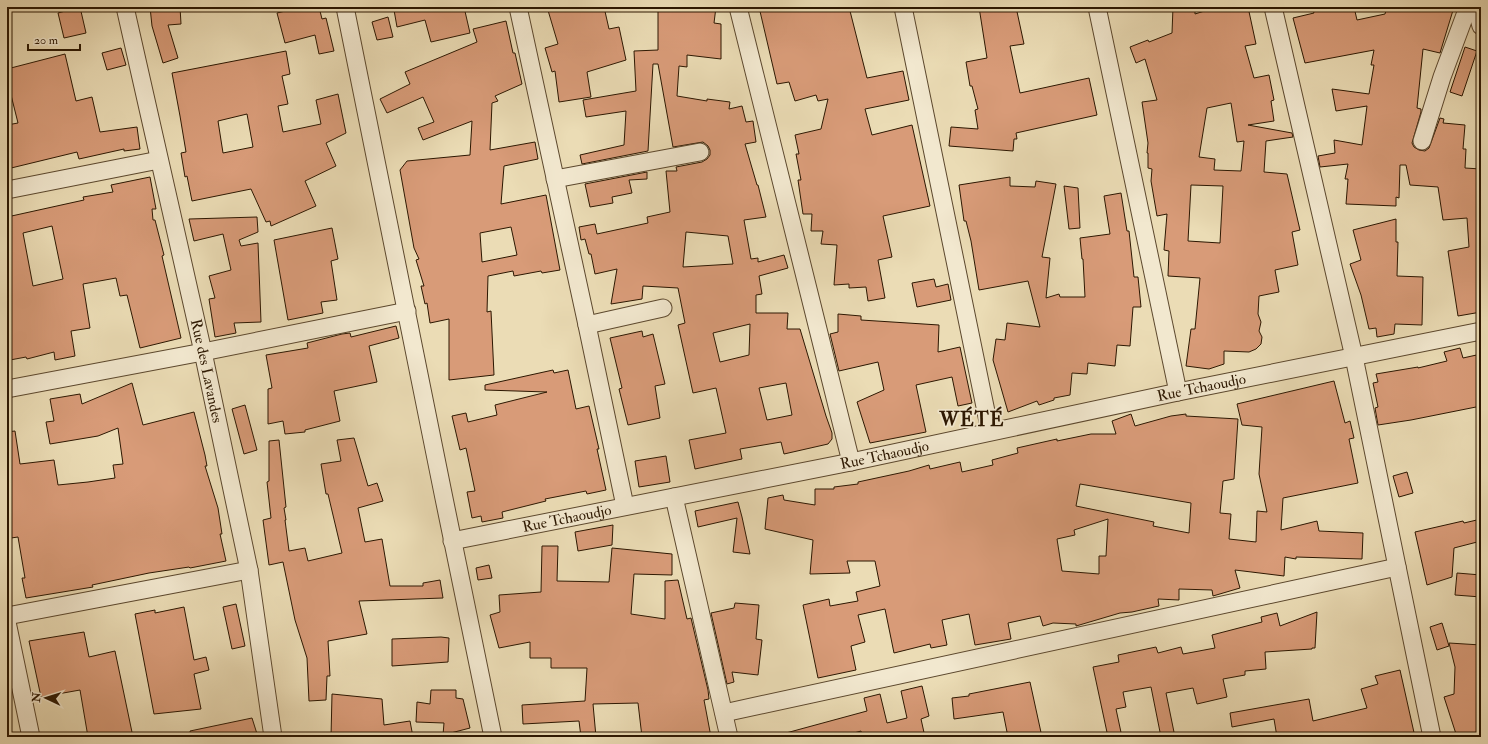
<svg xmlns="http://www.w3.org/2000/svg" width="1488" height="744" viewBox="0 0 1488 744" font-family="'IM FELL Double Pica',serif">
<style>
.building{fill:#d89b78;stroke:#2c1701;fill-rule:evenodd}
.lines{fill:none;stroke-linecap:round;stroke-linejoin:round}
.minor-casing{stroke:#5c482e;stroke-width:19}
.minor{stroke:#f2e8cf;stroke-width:17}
.labels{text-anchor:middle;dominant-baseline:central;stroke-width:3.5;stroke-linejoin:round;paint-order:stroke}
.street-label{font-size:15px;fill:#2c1701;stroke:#f2e8cf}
.district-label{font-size:19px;font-weight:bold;letter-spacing:1px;fill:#2c1701;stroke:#f2e8cf}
</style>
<rect width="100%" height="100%" fill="#ebdcb5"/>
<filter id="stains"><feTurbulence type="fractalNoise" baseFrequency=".005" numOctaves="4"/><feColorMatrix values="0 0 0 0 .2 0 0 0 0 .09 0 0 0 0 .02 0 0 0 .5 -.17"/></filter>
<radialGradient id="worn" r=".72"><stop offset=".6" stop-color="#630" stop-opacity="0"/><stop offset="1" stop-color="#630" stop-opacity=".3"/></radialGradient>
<path class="building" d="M 80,7 L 86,33 L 64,38 L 58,13 Z
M 150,7 L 180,7 L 181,24 L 168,25 L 178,58 L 163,63 L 152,26 Z
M 302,7 L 319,7 L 322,19 L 326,18 L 334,51 L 319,54 L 315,35 L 285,43 L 277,13 Z
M 410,7 L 464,7 L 470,33 L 431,42 L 425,20 L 397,27 L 394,10 Z
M 547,7 L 604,7 L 609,29 L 619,27 L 626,60 L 587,72 L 591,97 L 559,102 L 555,71 L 552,72 L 545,48 L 558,44 Z
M 658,7 L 716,7 L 714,23 L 721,24 L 721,59 L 687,55 L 687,67 L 679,66 L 677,96 L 707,101 L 707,99 L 730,102 L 729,109 L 742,106 L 746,122 L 753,121 L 756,142 L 745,144 L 757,185 L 758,185 L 766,217 L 744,220 L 751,259 L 758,258 L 758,262 L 784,255 L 788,268 L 759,276 L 762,294 L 756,295 L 756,313 L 788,313 L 787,329 L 800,329 L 826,416 L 832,433 L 832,439 L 828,444 L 784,454 L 781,442 L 740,449 L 742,459 L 695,469 L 689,440 L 726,433 L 716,388 L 693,393 L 678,325 L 685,323 L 678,288 L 643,286 L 642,299 L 611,304 L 617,269 L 595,274 L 591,254 L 589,254 L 585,239 L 581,240 L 579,227 L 595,224 L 597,234 L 648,223 L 647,217 L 670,212 L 666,171 L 677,171 L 676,167 L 702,162 L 707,159 L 710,155 L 710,150 L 708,146 L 703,142 L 673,147 L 658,64 L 653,64 L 648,151 L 582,164 L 580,155 L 624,145 L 626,111 L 586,117 L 583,100 L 636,91 L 634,51 L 658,50 ZM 686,232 L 728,236 L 733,264 L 683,267 ZM 750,324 L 749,355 L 720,362 L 713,333 ZM 786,383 L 792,415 L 767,420 L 759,388 Z
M 759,7 L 849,7 L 867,78 L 903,71 L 909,100 L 865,109 L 872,135 L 912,125 L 930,206 L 883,216 L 892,257 L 878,260 L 885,298 L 868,301 L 866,287 L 849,288 L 849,284 L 834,285 L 837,245 L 821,244 L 823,231 L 811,231 L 812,214 L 803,214 L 798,180 L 801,180 L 796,154 L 799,154 L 795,135 L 821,129 L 828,99 L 818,101 L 816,95 L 795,101 L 789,82 L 777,84 Z
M 979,7 L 1016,7 L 1024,44 L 1010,46 L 1020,93 L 1089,78 L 1097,115 L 1016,133 L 1017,139 L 1014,139 L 1013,151 L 949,146 L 951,127 L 978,129 L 975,110 L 978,109 L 972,86 L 970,86 L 966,62 L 987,58 Z
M 1173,7 L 1195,7 L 1195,14 L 1217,7 L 1248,7 L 1256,44 L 1245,46 L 1254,78 L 1269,75 L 1274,100 L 1271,101 L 1274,121 L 1248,125 L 1292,133 L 1293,137 L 1266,141 L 1264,172 L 1287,174 L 1300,230 L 1292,232 L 1298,265 L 1275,270 L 1279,292 L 1259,296 L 1258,314 L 1261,322 L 1259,331 L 1262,337 L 1261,344 L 1256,349 L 1249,352 L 1224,351 L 1224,364 L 1209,369 L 1186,366 L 1191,329 L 1195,329 L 1200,278 L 1168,276 L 1169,251 L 1164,250 L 1167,214 L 1157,216 L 1151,181 L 1152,169 L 1148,168 L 1148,153 L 1147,153 L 1148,143 L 1142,102 L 1157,100 L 1145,59 L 1136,63 L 1130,47 L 1148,40 L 1149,42 L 1172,33 ZM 1231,103 L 1237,142 L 1244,141 L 1241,171 L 1214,170 L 1215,159 L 1199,157 L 1207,108 ZM 1191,185 L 1223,186 L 1220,243 L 1188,241 Z
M 1312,7 L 1354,7 L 1357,20 L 1385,14 L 1387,7 L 1454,7 L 1440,53 L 1423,49 L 1417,108 L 1421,109 L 1421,112 L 1412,143 L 1414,147 L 1419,150 L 1425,151 L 1429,148 L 1440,118 L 1444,119 L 1443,123 L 1465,125 L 1463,149 L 1466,149 L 1465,168 L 1481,169 L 1481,312 L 1458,316 L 1448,251 L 1469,247 L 1467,218 L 1443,220 L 1438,187 L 1410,185 L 1406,165 L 1400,165 L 1399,198 L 1396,197 L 1396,206 L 1346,204 L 1348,179 L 1345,179 L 1348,164 L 1320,167 L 1318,156 L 1335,153 L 1334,140 L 1362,145 L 1367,106 L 1336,111 L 1332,89 L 1369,94 L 1374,65 L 1371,65 L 1374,50 L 1305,63 L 1293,18 L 1314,13 Z
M 388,17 L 393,37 L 377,40 L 372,22 Z
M 506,21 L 513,53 L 515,53 L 522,84 L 495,96 L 498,101 L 492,103 L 490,150 L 535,142 L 538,159 L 504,166 L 501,204 L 546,195 L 560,270 L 542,273 L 541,271 L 514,276 L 513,271 L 488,276 L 487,312 L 491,311 L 494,375 L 449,380 L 449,319 L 430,323 L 427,303 L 425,304 L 421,286 L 424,286 L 416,260 L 419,259 L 414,248 L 400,170 L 407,161 L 470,155 L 472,121 L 423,140 L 418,128 L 434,122 L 423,97 L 387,113 L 380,99 L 410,84 L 405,72 L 477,42 L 473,29 ZM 511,227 L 517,255 L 482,262 L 480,233 Z
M 1465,47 L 1477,51 L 1462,96 L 1450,92 Z
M 121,48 L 126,65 L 107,70 L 102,53 Z
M 286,51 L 290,74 L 282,76 L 288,104 L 278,106 L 283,132 L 321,124 L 316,100 L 338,94 L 346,133 L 326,143 L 336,166 L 305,181 L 316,206 L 271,226 L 270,221 L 266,222 L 251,189 L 192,201 L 187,176 L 185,177 L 181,153 L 186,152 L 180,116 L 172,73 ZM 247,114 L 253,147 L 223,153 L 218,121 Z
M 65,54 L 76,101 L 92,97 L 100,132 L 137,127 L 140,149 L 124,151 L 124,149 L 79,159 L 77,152 L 7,169 L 7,125 L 18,123 L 10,91 L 7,92 L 7,69 Z
M 647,172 L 647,179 L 629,180 L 632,193 L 612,197 L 613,203 L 590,207 L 585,184 Z
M 150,177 L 156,209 L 152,209 L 153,220 L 155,220 L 164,255 L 162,256 L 181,338 L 140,348 L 127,295 L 120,296 L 116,278 L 83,284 L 90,328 L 71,331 L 75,356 L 55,360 L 54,352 L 27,359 L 26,357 L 10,360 L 7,346 L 7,217 L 84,200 L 83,197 L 113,192 L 111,185 ZM 52,226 L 63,279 L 33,286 L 23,233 Z
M 1010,177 L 1010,186 L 1035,187 L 1036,181 L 1056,184 L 1042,257 L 1050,258 L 1046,298 L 1059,294 L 1060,297 L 1085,297 L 1083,259 L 1082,259 L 1080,238 L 1110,234 L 1104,196 L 1121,193 L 1127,231 L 1129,231 L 1134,277 L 1138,277 L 1141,307 L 1133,307 L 1130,346 L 1117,345 L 1115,366 L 1088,363 L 1087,374 L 1072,373 L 1070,395 L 1054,398 L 1054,400 L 1039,405 L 1037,401 L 1008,412 L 993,360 L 996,339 L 1005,340 L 1007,323 L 1040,327 L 1028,281 L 979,290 L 971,241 L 966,221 L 964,221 L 959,185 Z
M 1064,186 L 1078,188 L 1080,228 L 1069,229 Z
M 257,217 L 258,232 L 239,240 L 241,246 L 258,243 L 261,322 L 234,323 L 236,333 L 215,337 L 209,299 L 215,298 L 209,276 L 231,270 L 223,234 L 194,241 L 189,219 Z
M 1396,219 L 1396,242 L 1398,242 L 1397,276 L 1423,277 L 1422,325 L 1395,324 L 1394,334 L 1377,337 L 1376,328 L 1369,329 L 1361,295 L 1350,264 L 1361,260 L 1353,230 Z
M 332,228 L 338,259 L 331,261 L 337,300 L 321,302 L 323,313 L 288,320 L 274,240 Z
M 934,279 L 936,287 L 948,284 L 951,300 L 917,307 L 912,283 Z
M 838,314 L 861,316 L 861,320 L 939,325 L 938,352 L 960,347 L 972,403 L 958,406 L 952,377 L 916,385 L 926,432 L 870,443 L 857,402 L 884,390 L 878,362 L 839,371 L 830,334 L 838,332 Z
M 396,326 L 399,338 L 369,346 L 377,382 L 334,391 L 340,421 L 305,430 L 305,432 L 285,434 L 283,421 L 268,424 L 268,389 L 272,388 L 266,355 L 308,348 L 307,343 L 342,334 L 350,333 L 351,337 Z
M 642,331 L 643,337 L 653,334 L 665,384 L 655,386 L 660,418 L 628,425 L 619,389 L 622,388 L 610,338 Z
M 1460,348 L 1463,358 L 1481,354 L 1481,406 L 1411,420 L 1378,425 L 1375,408 L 1378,407 L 1373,383 L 1378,382 L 1376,374 L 1418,367 L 1418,368 L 1447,361 L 1444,352 Z
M 553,370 L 554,373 L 568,370 L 576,409 L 589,406 L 599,449 L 597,449 L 606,490 L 587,494 L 586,491 L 545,499 L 546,501 L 502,512 L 503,518 L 482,522 L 481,516 L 472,518 L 467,492 L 475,491 L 466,448 L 460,450 L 452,416 L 466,413 L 468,422 L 497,415 L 495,405 L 547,392 L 485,390 L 485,385 Z
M 1334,381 L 1345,423 L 1350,421 L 1354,438 L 1349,439 L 1358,483 L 1283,498 L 1281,530 L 1317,521 L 1319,531 L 1363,533 L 1362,559 L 1296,557 L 1296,559 L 1285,557 L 1284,576 L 1235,570 L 1240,588 L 1213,596 L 1212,590 L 1179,589 L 1179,600 L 1158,599 L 1159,606 L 1132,612 L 1120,613 L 1076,626 L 1076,624 L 1053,623 L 1043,626 L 1040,616 L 1008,623 L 1011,639 L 975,645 L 969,614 L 942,620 L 947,645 L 931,648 L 930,644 L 894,653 L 885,609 L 858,615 L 865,642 L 851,646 L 856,670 L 818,678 L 803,605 L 829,599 L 830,606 L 858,601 L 856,592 L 880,586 L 875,561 L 847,561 L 850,573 L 810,574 L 813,540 L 765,529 L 768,498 L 783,495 L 784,500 L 815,505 L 815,489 L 834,489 L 834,487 L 858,484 L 858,482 L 909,471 L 929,465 L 930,469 L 960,462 L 962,472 L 993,465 L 992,460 L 1018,453 L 1017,448 L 1057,439 L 1057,441 L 1091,434 L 1116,434 L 1112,421 L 1131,414 L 1135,426 L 1171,416 L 1186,414 L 1186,416 L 1238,419 L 1234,479 L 1223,481 L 1220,513 L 1231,514 L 1229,539 L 1256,542 L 1257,511 L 1267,512 L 1259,474 L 1262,427 L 1242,425 L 1237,404 ZM 1080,484 L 1191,503 L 1189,533 L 1153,526 L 1154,522 L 1076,506 ZM 1108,519 L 1106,556 L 1099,556 L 1099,574 L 1062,571 L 1057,539 L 1075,535 L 1074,530 Z
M 132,383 L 143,425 L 194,412 L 205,455 L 207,466 L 205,466 L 218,508 L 222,534 L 220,534 L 226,561 L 190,568 L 189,567 L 149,573 L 92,585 L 93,587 L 26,598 L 22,578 L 25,578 L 18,537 L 11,538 L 7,513 L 7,432 L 15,431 L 20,464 L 54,460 L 58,485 L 88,482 L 115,478 L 113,465 L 123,464 L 118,428 L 98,436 L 50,444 L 46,422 L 54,421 L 50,399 L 80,394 L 82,404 Z
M 245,405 L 257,450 L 244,454 L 232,409 Z
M 354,438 L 368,486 L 377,483 L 383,501 L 358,508 L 365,542 L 382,539 L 390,586 L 423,586 L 423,583 L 440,580 L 443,598 L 359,601 L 367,634 L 328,641 L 330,676 L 327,676 L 326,700 L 309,701 L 307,658 L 295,620 L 283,562 L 269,565 L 263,520 L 271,518 L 267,482 L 269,481 L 269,441 L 279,440 L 286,507 L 284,508 L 286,520 L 285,520 L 289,551 L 305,548 L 308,561 L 342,553 L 328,494 L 326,494 L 321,464 L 341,461 L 337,440 Z
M 666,456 L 670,482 L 639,487 L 635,461 Z
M 1407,472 L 1413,493 L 1399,497 L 1393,476 Z
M 738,502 L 742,517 L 750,554 L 733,552 L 737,518 L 698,527 L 695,511 Z
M 1481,519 L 1481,541 L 1454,548 L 1452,577 L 1427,585 L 1415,532 L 1463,521 L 1464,523 Z
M 613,525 L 612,545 L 578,551 L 575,532 Z
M 542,546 L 558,546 L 557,581 L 609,582 L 612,548 L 672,554 L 672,575 L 634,574 L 631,614 L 665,619 L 665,581 L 678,580 L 687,619 L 691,618 L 708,690 L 709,699 L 704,700 L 711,737 L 642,737 L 638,703 L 593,704 L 596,737 L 581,737 L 579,721 L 523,724 L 522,705 L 585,701 L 587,668 L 551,668 L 551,658 L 530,658 L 530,642 L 499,648 L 490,615 L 500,612 L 499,595 L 541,592 Z
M 489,565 L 492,578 L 478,580 L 476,568 Z
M 1457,573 L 1481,575 L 1481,597 L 1455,595 Z
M 735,603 L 759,605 L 756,639 L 762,640 L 758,675 L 732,672 L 734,682 L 727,684 L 711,613 L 734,608 Z
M 236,604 L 245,646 L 232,649 L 223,607 Z
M 184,607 L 194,660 L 206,657 L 209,670 L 194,674 L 201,709 L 154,714 L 135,614 L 155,610 L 155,613 Z
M 1317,612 L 1315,648 L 1312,648 L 1312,649 L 1265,652 L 1266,669 L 1245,671 L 1245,675 L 1223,679 L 1227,697 L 1197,704 L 1193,688 L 1166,693 L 1175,737 L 1161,737 L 1151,687 L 1123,692 L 1126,707 L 1116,709 L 1122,737 L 1108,737 L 1093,667 L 1119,662 L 1118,655 L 1156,647 L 1158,653 L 1181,647 L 1183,654 L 1215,648 L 1212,635 L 1262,622 L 1261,617 L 1277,613 L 1280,626 Z
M 1442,623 L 1449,646 L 1437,650 L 1430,627 Z
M 84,632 L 89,657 L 115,651 L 133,737 L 88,737 L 80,690 L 41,697 L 29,641 Z
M 441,637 L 449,638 L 448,662 L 392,666 L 392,639 Z
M 1449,643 L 1481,645 L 1481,737 L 1457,737 L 1444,697 L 1454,694 L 1455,667 Z
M 1400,670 L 1415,737 L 1277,737 L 1274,719 L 1232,727 L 1230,713 L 1309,699 L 1313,721 L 1367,708 L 1361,689 L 1378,684 L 1375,676 Z
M 1030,682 L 1042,737 L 1008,737 L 1003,712 L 954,719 L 952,698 L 969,696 L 969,694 Z
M 922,686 L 929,716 L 921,719 L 925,737 L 862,737 L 861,731 L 840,737 L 786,737 L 786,733 L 867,711 L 864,698 L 880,694 L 887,723 L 907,718 L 901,691 Z
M 431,690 L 456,690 L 456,698 L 463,699 L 470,728 L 443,735 L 444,723 L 416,722 L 417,702 L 430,704 Z
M 332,694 L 382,699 L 384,725 L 410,721 L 413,737 L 331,737 Z
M 252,718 L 258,737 L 191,737 L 190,731 Z"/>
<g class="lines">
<defs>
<g id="minor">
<path id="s1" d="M 125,7 L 203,352 L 249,570 L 273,737"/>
<path d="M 345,7 C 395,250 442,494 493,737"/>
<path d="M 518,7 L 587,325"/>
<path d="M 738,7 L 851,462"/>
<path d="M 903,7 L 990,431"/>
<path d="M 1097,7 L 1178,392"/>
<path d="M 1273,7 L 1354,357 L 1432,737"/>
<path d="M 1476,7 L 1481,26"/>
<path d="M 1422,141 L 1442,77 L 1468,7"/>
<path d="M 555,179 L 700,152"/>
<path d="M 7,190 L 159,160"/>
<path d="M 7,389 L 203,352 L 407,311"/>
<path d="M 674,497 L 729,737"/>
<path d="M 625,506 L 587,325 L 663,308"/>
<path id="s2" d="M 452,541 L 851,462 L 1178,392 L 1481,331"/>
<path d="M 7,616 L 249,570"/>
<path d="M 7,622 L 31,737"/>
<path d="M 724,713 L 1397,567"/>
</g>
</defs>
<use href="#minor" class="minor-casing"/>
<use href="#minor" class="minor"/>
</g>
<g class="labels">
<g class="street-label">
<text stroke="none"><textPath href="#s1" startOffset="373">Rue des Lavandes</textPath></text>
<text stroke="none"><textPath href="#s2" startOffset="765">Rue Tchaoudjo</textPath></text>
<text stroke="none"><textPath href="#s2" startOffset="441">Rue Tchaoudjo</textPath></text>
<text stroke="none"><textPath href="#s2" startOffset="117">Rue Tchaoudjo</textPath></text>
</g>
<g class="district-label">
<text x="972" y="420">WÉTÉ</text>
</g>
</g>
<rect width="1488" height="744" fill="none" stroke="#ebdcb5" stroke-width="24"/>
<rect x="8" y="8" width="1472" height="728" fill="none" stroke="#2c1701" stroke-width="2"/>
<rect x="12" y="12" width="1464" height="720" fill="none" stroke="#2c1701"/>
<g transform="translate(46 698) rotate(274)" stroke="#f2e8cf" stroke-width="3" paint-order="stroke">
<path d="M0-3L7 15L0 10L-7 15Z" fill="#2c1701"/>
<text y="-6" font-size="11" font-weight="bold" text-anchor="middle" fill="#2c1701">N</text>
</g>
<path d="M28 44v6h52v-6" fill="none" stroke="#2c1701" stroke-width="2"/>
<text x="34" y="44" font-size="12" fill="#2c1701" stroke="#f2e8cf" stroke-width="3" paint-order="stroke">20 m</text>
<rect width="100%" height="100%" filter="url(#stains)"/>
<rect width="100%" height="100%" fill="url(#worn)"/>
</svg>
